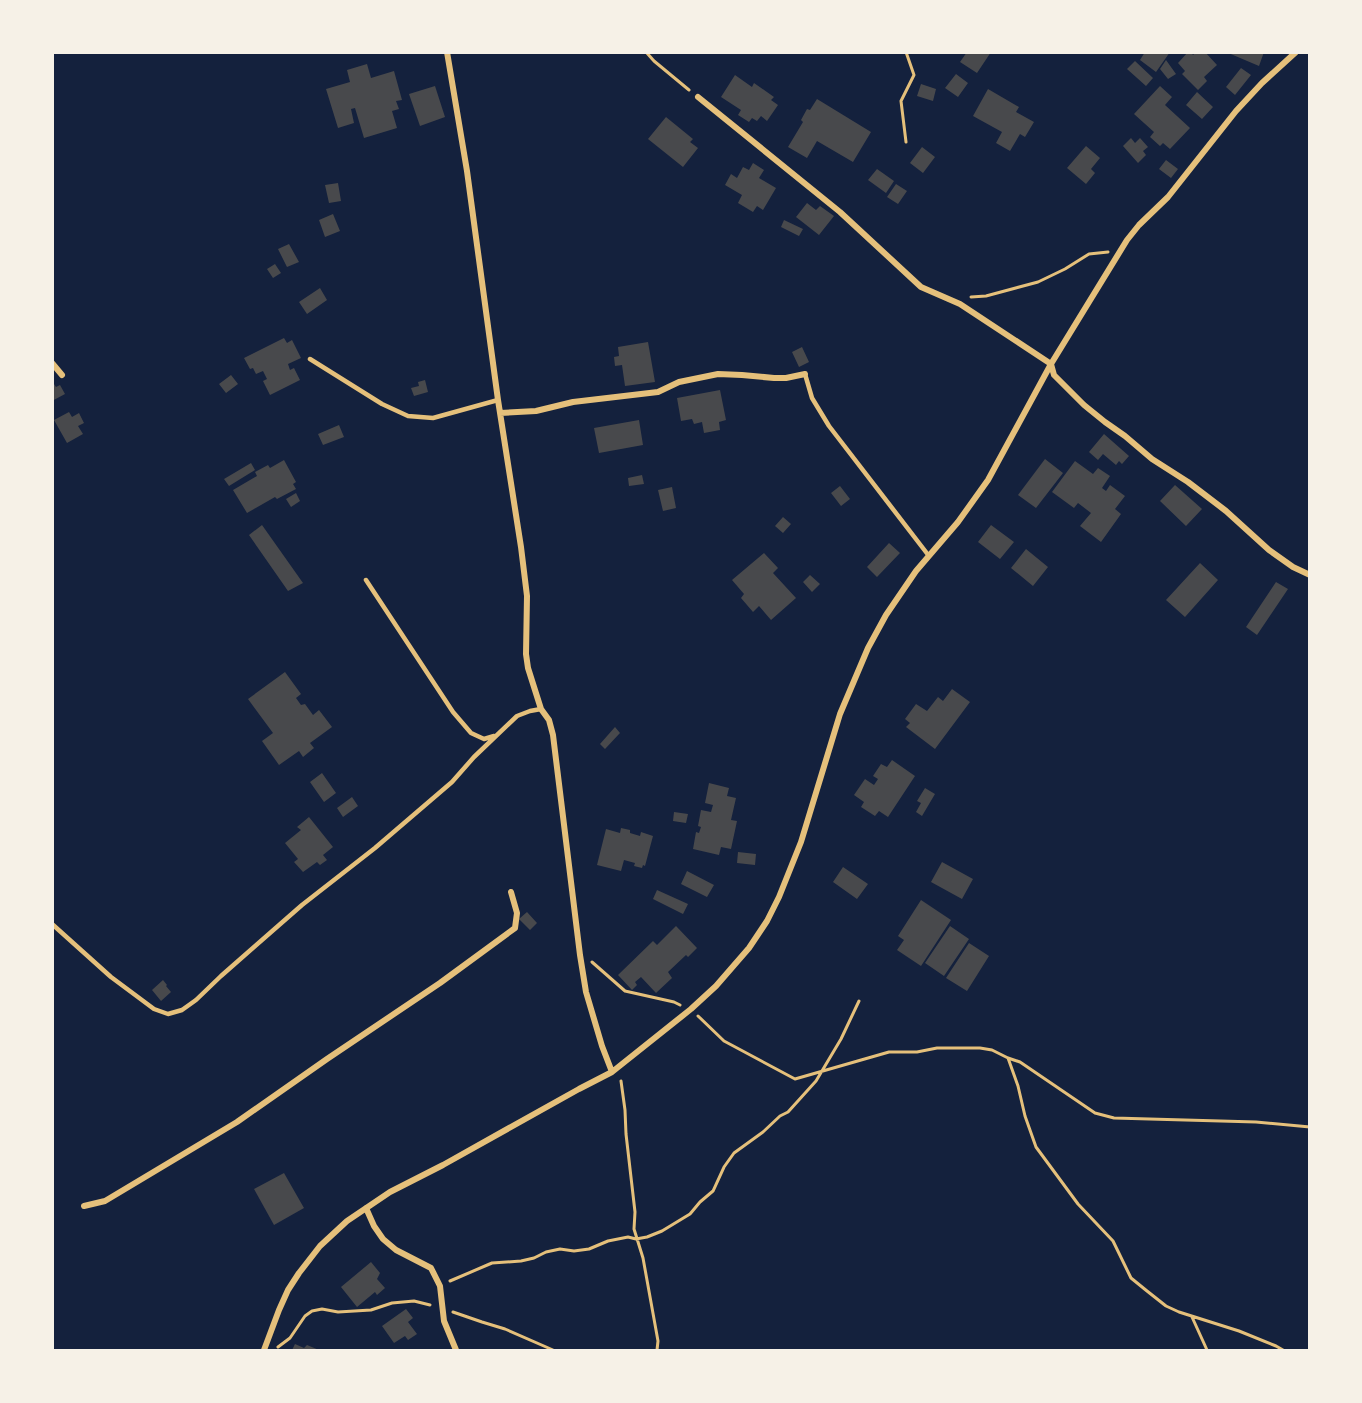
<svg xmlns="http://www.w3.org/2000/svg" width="1362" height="1403" viewBox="0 0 1362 1403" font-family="'Fira Sans Condensed',sans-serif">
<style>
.building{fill:#48494c}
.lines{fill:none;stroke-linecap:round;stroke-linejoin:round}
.path{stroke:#e5c07b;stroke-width:3}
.service{stroke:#e5c07b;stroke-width:4.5}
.minor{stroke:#e5c07b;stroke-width:6}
</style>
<rect width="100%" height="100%" fill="#14213d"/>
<path class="building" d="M 967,52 L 991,52 L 977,73 L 960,62 Z
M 1145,52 L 1170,52 L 1156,72 L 1140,60 Z
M 1188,52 L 1191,52 L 1193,55 L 1196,52 L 1205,52 L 1217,65 L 1204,77 L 1207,81 L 1198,90 L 1182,74 L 1185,71 L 1178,63 Z
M 1226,52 L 1264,52 L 1259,66 Z
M 1166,60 L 1176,74 L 1168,79 L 1160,69 Z
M 1135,61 L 1153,78 L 1146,86 L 1127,69 Z
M 367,64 L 371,78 L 394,71 L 402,100 L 396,101 L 399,109 L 392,111 L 397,128 L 364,138 L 355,108 L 351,109 L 354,123 L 338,128 L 326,89 L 350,82 L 347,70 Z
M 1241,68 L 1251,75 L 1235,95 L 1226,87 Z
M 956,74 L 968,83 L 958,97 L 945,88 Z
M 735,75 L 752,87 L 754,83 L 774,97 L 771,100 L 778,105 L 767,121 L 761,116 L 757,121 L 752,118 L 749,122 L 738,115 L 741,110 L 721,97 Z
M 921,84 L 936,89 L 933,101 L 917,96 Z
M 435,86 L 445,117 L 420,126 L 409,94 Z
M 1160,86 L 1172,97 L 1165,105 L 1190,128 L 1170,149 L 1163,143 L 1160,146 L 1150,137 L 1154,132 L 1134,114 Z
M 988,89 L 1019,107 L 1016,112 L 1034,122 L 1025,137 L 1020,134 L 1010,151 L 996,143 L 1002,132 L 973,116 Z
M 1197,92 L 1213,107 L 1202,119 L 1186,105 Z
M 817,99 L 871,132 L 853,162 L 817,141 L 807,158 L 788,147 L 803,122 L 801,120 L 807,109 L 810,110 Z
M 666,117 L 693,139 L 690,142 L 698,148 L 683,167 L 648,139 Z
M 1131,138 L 1135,143 L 1140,138 L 1148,147 L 1143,151 L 1146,155 L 1138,163 L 1123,146 Z
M 1086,146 L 1100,158 L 1091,169 L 1095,173 L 1086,184 L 1067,168 Z
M 922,147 L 935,157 L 923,173 L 910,163 Z
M 1166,160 L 1178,169 L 1171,178 L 1159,169 Z
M 753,163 L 764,170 L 759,178 L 776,188 L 763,210 L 757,206 L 753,212 L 738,203 L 742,195 L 725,185 L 731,174 L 737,178 L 743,167 L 749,170 Z
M 877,169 L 894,181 L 886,193 L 868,180 Z
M 338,183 L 341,201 L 329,203 L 325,185 Z
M 896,184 L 907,191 L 898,204 L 887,197 Z
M 807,203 L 816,210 L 820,206 L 834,216 L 819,235 L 796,217 Z
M 333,214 L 340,231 L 325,237 L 319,220 Z
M 784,220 L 803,229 L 799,236 L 781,227 Z
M 289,244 L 299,262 L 287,267 L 278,249 Z
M 275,264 L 281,273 L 273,278 L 267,269 Z
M 320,288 L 327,300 L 307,314 L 299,302 Z
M 284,338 L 287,343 L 292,340 L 301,358 L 288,364 L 290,370 L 294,368 L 300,380 L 270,395 L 263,381 L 267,379 L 263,371 L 256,374 L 253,368 L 250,369 L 244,358 Z
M 648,342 L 655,382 L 625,386 L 622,365 L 615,366 L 614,357 L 619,356 L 618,347 Z
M 802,347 L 809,362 L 799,367 L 792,352 Z
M 231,375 L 238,384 L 226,393 L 219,384 Z
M 425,380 L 428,392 L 414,396 L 411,388 L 419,386 L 418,382 Z
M 52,381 L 56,387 L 60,385 L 65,394 L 52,401 Z
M 720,390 L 726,420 L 719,422 L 720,430 L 704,433 L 702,422 L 694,424 L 692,419 L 681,421 L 677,398 Z
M 69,412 L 72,417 L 79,413 L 84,423 L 78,426 L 83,434 L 67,443 L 54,420 Z
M 639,420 L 643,445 L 599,453 L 594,428 Z
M 339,425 L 344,437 L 323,445 L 318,434 Z
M 1104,434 L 1129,456 L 1122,464 L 1119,461 L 1116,465 L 1103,454 L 1098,460 L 1089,452 Z
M 1045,459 L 1063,473 L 1036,508 L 1018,495 Z
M 284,460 L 296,482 L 293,484 L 296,489 L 277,499 L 275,497 L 247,513 L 233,490 L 257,476 L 255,472 L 268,465 L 270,468 Z
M 1075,461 L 1093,474 L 1098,468 L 1110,476 L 1102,488 L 1106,491 L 1110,485 L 1125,496 L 1115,509 L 1121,514 L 1101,542 L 1080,526 L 1091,513 L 1078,503 L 1074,508 L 1052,492 Z
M 251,463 L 255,470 L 229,486 L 224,479 Z
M 642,475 L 644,484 L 629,486 L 628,478 Z
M 1175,485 L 1202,509 L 1186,526 L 1160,501 Z
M 840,486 L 850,499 L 841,506 L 831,493 Z
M 672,487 L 676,508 L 663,511 L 658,490 Z
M 296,493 L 300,501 L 291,507 L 286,499 Z
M 783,517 L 791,524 L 783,533 L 775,526 Z
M 262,525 L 303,583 L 288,591 L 249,535 Z
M 991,525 L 1014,542 L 1000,559 L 978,542 Z
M 889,543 L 900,553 L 877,577 L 867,567 Z
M 1026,549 L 1048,567 L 1033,586 L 1011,568 Z
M 764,553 L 778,568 L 773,573 L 796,598 L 771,620 L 759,606 L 753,612 L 741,598 L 744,594 L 732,580 Z
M 1200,563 L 1218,580 L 1185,617 L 1166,600 Z
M 810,575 L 820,584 L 812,592 L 803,582 Z
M 1276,582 L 1288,589 L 1257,635 L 1246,627 Z
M 285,672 L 301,694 L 296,698 L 301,705 L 305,704 L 313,715 L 319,710 L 332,727 L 310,743 L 314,748 L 303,757 L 299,751 L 279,765 L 262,741 L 273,733 L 248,699 Z
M 952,689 L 970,702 L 935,749 L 906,727 L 910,723 L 905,719 L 916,704 L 927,711 L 938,697 L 943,701 Z
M 615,727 L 620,733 L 605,749 L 600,744 Z
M 892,760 L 915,776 L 888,817 L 879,811 L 875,816 L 861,807 L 864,802 L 854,795 L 865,779 L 874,785 L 878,779 L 873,776 L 881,764 L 887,767 Z
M 322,773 L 336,793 L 324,802 L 310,782 Z
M 709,783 L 729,788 L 727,796 L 736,798 L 731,820 L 737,821 L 731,849 L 721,847 L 719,855 L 693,849 L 696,832 L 699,833 L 701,827 L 698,826 L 701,810 L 711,812 L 713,805 L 705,803 Z
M 925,788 L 935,794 L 922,816 L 916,812 L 921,803 L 917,801 Z
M 352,797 L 358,806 L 343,817 L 337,808 Z
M 674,812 L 688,814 L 686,823 L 673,821 Z
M 309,817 L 333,847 L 323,855 L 327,860 L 320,865 L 317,862 L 303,872 L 294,862 L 298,859 L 285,843 L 301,830 L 297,827 Z
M 621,828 L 630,830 L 630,833 L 640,836 L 641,832 L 653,836 L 645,866 L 643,865 L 642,868 L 634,866 L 635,863 L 624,860 L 621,871 L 597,865 L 606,829 L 620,833 Z
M 738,852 L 756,854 L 755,865 L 737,863 Z
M 942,862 L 973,879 L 962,899 L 931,882 Z
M 843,867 L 868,884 L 857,899 L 833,882 Z
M 687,871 L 714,885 L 707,897 L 681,884 Z
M 657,890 L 688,904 L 683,914 L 653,899 Z
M 921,900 L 951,920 L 921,966 L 897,950 L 904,940 L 898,936 Z
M 527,912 L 537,923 L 530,930 L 519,919 Z
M 676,926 L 697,948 L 688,957 L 686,955 L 668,972 L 672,978 L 656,993 L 641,977 L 635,982 L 637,985 L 632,990 L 618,975 L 653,941 L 657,945 Z
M 950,926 L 969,939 L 944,976 L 925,963 Z
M 969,943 L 989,956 L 967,991 L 946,978 Z
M 163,980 L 167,985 L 166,986 L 171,992 L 161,1001 L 152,990 Z
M 284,1173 L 304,1208 L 274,1225 L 254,1189 Z
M 371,1262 L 380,1273 L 377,1279 L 385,1288 L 377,1295 L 375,1292 L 357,1307 L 341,1287 Z
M 406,1309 L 413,1318 L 408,1322 L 417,1334 L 408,1340 L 405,1336 L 394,1343 L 382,1326 Z
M 295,1344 L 304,1348 L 307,1345 L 319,1350 L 292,1350 Z"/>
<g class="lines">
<path class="path" d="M 646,52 L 654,61 L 689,90
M 906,142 L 901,101 L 914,75 L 906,52
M 971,297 L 986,296 L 1038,282 L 1065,269 L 1089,254 L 1108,252
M 592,962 L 625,991 L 674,1002 L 680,1005
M 698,1016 L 724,1041 L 795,1079 L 889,1052 L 917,1052 L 937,1048 L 980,1048 L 992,1050 L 1008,1058 L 1020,1062 L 1095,1113 L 1114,1118 L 1256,1122 L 1310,1127
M 1008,1058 L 1018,1086 L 1025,1116 L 1036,1147 L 1078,1204 L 1113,1241 L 1131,1278 L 1147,1291 L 1166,1306 L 1179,1312 L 1239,1331 L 1276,1346 L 1283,1350
M 621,1081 L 625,1110 L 626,1134 L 635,1212 L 634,1229 L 643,1258 L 658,1341 L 657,1350
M 450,1281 L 492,1263 L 521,1261 L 534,1258 L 546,1252 L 560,1249 L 574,1251 L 589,1249 L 608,1241 L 628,1237 L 636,1239 L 647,1237 L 662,1231 L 690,1214 L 700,1202 L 713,1191 L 724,1167 L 734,1153 L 763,1132 L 780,1116 L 788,1112 L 816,1081 L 841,1039 L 859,1001
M 453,1312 L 482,1322 L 505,1329 L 553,1350
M 1192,1317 L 1207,1350
M 278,1347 L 290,1338 L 305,1316 L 312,1311 L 322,1309 L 338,1312 L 371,1310 L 392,1303 L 414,1301 L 430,1305"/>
<path class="service" d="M 310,359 L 382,404 L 408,416 L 433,418 L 498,400
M 805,374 L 812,398 L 829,426 L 929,556
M 366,580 L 453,712 L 471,733 L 484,739 L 494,736
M 52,924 L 111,977 L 154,1009 L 168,1014 L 182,1010 L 196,1000 L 221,976 L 302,905 L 375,848 L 452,782 L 474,757 L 517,716 L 530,711 L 541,709"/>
<path class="minor" d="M 447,52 L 467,171 L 498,400 L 521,547 L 527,596 L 526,654 L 528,668 L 541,709 L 549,720 L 553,735 L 580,955 L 586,992 L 602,1046 L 612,1072
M 698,97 L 840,212 L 921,287 L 960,304 L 1051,364 L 1054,375 L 1084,405 L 1105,422 L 1125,436 L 1152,459 L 1188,482 L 1226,511 L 1269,550 L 1293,567 L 1310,575
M 52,363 L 62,375
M 500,413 L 536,411 L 573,402 L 658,392 L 679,382 L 718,374 L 742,375 L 774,378 L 786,378 L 805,374
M 84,1206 L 105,1201 L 237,1122 L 327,1059 L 440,983 L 515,928 L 517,913 L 511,892
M 366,1208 L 374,1226 L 383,1239 L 396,1250 L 431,1268 L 440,1286 L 444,1321 L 456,1350
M 264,1350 L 279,1310 L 288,1290 L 299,1273 L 320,1246 L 347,1221 L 390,1192 L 443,1165 L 579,1089 L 612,1072 L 691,1009 L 716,986 L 749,948 L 767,921 L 779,897 L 801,842 L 840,714 L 868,648 L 886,615 L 916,571 L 958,522 L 988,480 L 1051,364 L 1127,240 L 1139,225 L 1168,197 L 1236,111 L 1262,83 L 1296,52"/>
</g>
<rect width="1362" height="1403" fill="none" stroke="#f6f1e7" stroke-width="108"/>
</svg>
